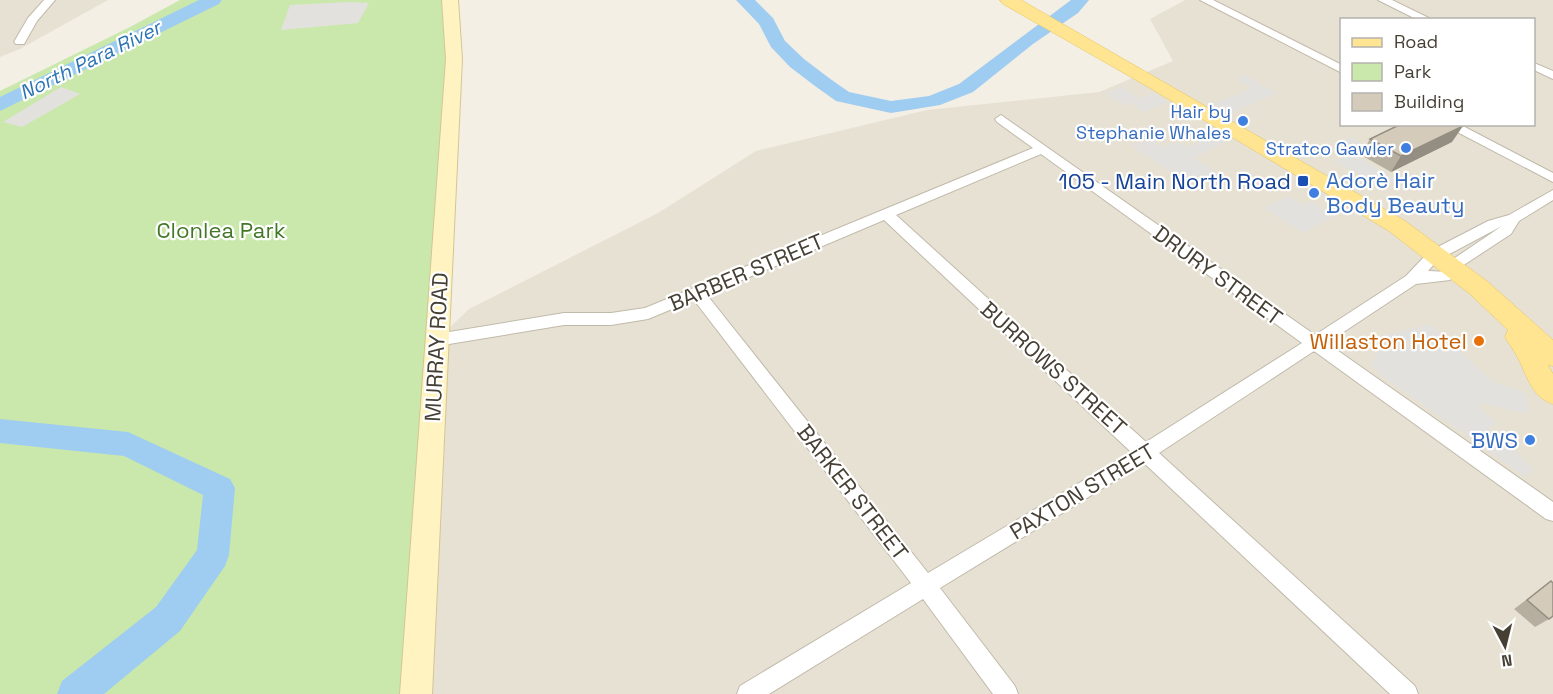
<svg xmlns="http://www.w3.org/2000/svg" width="1553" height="694" viewBox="0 0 1553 694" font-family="'Space Grotesk',sans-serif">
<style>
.residential{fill:#e7e1d3;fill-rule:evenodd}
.green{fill:#cae8ac}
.parking{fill:#e3e1dd}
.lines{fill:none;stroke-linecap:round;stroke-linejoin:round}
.river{fill:#9fccf1;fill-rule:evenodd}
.street-casing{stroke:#c1baaa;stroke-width:2}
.secondary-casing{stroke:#d4c594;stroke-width:2}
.primary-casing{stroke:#e5c360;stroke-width:1}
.street{fill:#fff;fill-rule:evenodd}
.secondary{fill:#fff3c2;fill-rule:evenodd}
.primary{fill:#ffe591;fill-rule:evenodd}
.wall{fill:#b6afa0}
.shaded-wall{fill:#948e82}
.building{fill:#d4cbba;stroke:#948e82;stroke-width:1.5}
.shop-dot{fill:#3f7fe0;stroke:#fff;stroke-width:2}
.transit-dot{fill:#1a4fb4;stroke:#fff;stroke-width:2}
.food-dot{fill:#e8710a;stroke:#fff;stroke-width:2}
.labels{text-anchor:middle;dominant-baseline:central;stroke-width:4.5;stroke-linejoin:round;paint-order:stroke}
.far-shop-label{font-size:18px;fill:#366cbe;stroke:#fff;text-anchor:end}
.far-water-label{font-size:20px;font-style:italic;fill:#2c73b2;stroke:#fff}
.shop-label{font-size:22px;fill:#366cbe;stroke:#fff;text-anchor:start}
.transit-label{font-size:22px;fill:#164399;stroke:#fff;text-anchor:end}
.park-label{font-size:22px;fill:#427727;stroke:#fff}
.street-label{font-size:22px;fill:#453f34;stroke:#fff}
.food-label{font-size:22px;fill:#c56008;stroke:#fff;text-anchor:end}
</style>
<rect width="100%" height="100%" fill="#f3efe5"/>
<path class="residential" d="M 0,0 L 108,0 L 20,49 L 0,57 Z
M 1185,0 L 1553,0 L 1553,694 L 417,694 L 437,340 L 469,309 L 658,213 L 756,151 L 927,110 L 1099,92 L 1173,61 L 1150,19 ZM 1342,20 L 1534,20 L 1534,124 L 1342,124 Z"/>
<path class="green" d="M 180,0 L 450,0 L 416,694 L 0,694 L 0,91 L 130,27 Z"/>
<path class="parking" d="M 349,2 L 369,3 L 358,23 L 281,30 L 290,5 Z
M 1244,75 L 1277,93 L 1229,114 L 1213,104 L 1252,88 L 1236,79 Z
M 61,87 L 80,94 L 22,127 L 3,122 Z
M 1121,87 L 1139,98 L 1154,93 L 1168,102 L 1144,112 L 1129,102 L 1123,105 L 1105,93 Z
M 1213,136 L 1225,143 L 1194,158 L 1216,172 L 1188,183 L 1131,146 L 1149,139 L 1163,147 L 1177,141 L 1187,147 Z
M 1350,137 L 1367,146 L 1356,152 L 1360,158 L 1397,180 L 1381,187 L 1335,162 L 1348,155 L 1333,146 Z
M 1289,196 L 1302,205 L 1311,201 L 1334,216 L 1303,233 L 1264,208 Z
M 1431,324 L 1493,382 L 1524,392 L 1530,414 L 1478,403 L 1481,410 L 1497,422 L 1488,429 L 1511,445 L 1533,470 L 1525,477 L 1378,373 L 1372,366 L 1381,336 Z"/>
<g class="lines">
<path class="river" d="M 199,0 L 222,0 L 219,4 L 0,111 L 0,97 Z
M 736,0 L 755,0 L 773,18 L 785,41 L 804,59 L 829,78 L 849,92 L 891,101 L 929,96 L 959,84 L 1071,0 L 1089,0 L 1078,13 L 1033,44 L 973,92 L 940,105 L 891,113 L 836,101 L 815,86 L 790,67 L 771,47 L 759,24 Z
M 0,419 L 128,432 L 230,479 L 235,488 L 229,555 L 225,566 L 180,631 L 104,694 L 57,694 L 62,681 L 156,607 L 197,550 L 203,495 L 124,456 L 0,443 Z"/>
<defs>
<path id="street" d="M 44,0 L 55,0 L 37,21 L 24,44 L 16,44 L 14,42 L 28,18 Z
M 1200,0 L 1213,0 L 1342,65 L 1342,73 Z
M 1378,0 L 1392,0 L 1433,20 L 1418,20 Z
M 1534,63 L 1553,71 L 1553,79 L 1534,70 Z
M 1001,115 L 1315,335 L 1406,276 L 1423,258 L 1433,258 L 1436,262 L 1428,271 L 1450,272 L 1453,276 L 1450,280 L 1416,284 L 1327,343 L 1553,502 L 1553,521 L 1546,519 L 1314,351 L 1159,453 L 1415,686 L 1418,694 L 1390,694 L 1144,463 L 940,588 L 1015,686 L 1018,694 L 993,694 L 923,599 L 769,694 L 737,694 L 740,686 L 911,583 L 694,300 L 648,319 L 611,325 L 564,325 L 437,346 L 431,344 L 429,340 L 431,336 L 437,334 L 564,313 L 611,313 L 645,308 L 1033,148 L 997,122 L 995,119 ZM 1041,154 L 1302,343 L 1146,442 L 896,215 ZM 884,220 L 1131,452 L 928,573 L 707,295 Z
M 1442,124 L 1459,124 L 1553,173 L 1553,182 Z
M 1553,190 L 1553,200 L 1519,221 L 1511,234 L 1456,270 L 1446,270 L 1443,266 L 1502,226 L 1442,258 L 1432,258 L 1430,254 L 1432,250 L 1488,221 L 1509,215 Z"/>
<path id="secondary" d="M 442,0 L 458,0 L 462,59 L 432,694 L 400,694 L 446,59 Z"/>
<path id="primary" d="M 1000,0 L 1021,0 L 1405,221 L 1488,282 L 1553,340 L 1553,366 L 1548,365 L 1553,374 L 1553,404 C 1529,396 1527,372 1515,353 C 1512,347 1508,343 1505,337 L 1508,330 L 1470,294 L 1389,231 L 1150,88 L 1003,4 Z"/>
</defs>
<use href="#street" class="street-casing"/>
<use href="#secondary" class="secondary-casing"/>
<use href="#primary" class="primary-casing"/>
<use href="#street" class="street"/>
<use href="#secondary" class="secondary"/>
<use href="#primary" class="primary"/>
</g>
<path class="wall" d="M 1370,139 L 1452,142 L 1391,172 L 1361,155 Z
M 1551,581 L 1549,619 L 1535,627 L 1514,609 Z"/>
<path class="shaded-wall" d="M 1463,126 L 1452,142 L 1391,172 L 1401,156 Z"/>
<path class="building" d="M 1401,124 L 1459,124 L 1463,126 L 1401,156 L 1370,139 Z
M 1551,581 L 1553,583 L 1553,616 L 1549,619 L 1527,600 Z"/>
<g class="shop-dot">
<circle cx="1243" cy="121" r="6"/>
<circle cx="1406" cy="148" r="6"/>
<circle cx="1314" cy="193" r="6"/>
<circle cx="1530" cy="440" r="6"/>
</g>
<rect class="transit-dot" x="1297" y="175" width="12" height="12" rx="3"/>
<circle class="food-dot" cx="1479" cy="341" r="6"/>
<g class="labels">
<g class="far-shop-label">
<text x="1231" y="111">Hair by<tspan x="1231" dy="21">Stephanie Whales</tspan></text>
<text x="1394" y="148">Stratco Gawler</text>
</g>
<g class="far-water-label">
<text transform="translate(90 60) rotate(-26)">North Para River</text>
</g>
<g class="shop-label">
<text x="1326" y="180">Adorè Hair<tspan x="1326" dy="25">Body Beauty</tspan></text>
<text x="1518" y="440" text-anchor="end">BWS</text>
</g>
<g class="transit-label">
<text x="1291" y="181">105 - Main North Road</text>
</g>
<g class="park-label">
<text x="221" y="230">Clonlea Park</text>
</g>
<g class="street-label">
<text transform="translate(746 272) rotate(-23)">BARBER STREET</text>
<text transform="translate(1218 275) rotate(36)">DRURY STREET</text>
<text transform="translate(436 347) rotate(-87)">MURRAY ROAD</text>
<text transform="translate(1054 368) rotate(42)">BURROWS STREET</text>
<text transform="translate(1082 491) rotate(-31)">PAXTON STREET</text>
<text transform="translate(853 492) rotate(52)">BARKER STREET</text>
</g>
<g class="food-label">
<text x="1467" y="341">Willaston Hotel</text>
</g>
</g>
<rect x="1340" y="18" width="195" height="108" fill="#ffffff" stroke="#b5b2ae" stroke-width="1.5"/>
<rect x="1352" y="38" width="30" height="9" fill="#ffe591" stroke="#b5b2ae" stroke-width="1.5"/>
<text x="1394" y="48" font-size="18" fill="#453f34">Road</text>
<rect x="1352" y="63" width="30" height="18" fill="#cae8ac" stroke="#b5b2ae" stroke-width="1.5"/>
<text x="1394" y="78" font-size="18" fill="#453f34">Park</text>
<rect x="1352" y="93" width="30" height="18" fill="#d4cbba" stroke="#b5b2ae" stroke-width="1.5"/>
<text x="1394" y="108" font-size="18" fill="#453f34">Building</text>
<g transform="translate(1505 646) rotate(173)" stroke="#ffffff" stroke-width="4.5" paint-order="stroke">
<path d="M0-4.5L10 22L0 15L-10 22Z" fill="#453f34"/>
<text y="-9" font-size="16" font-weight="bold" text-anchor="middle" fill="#453f34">N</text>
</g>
</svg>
